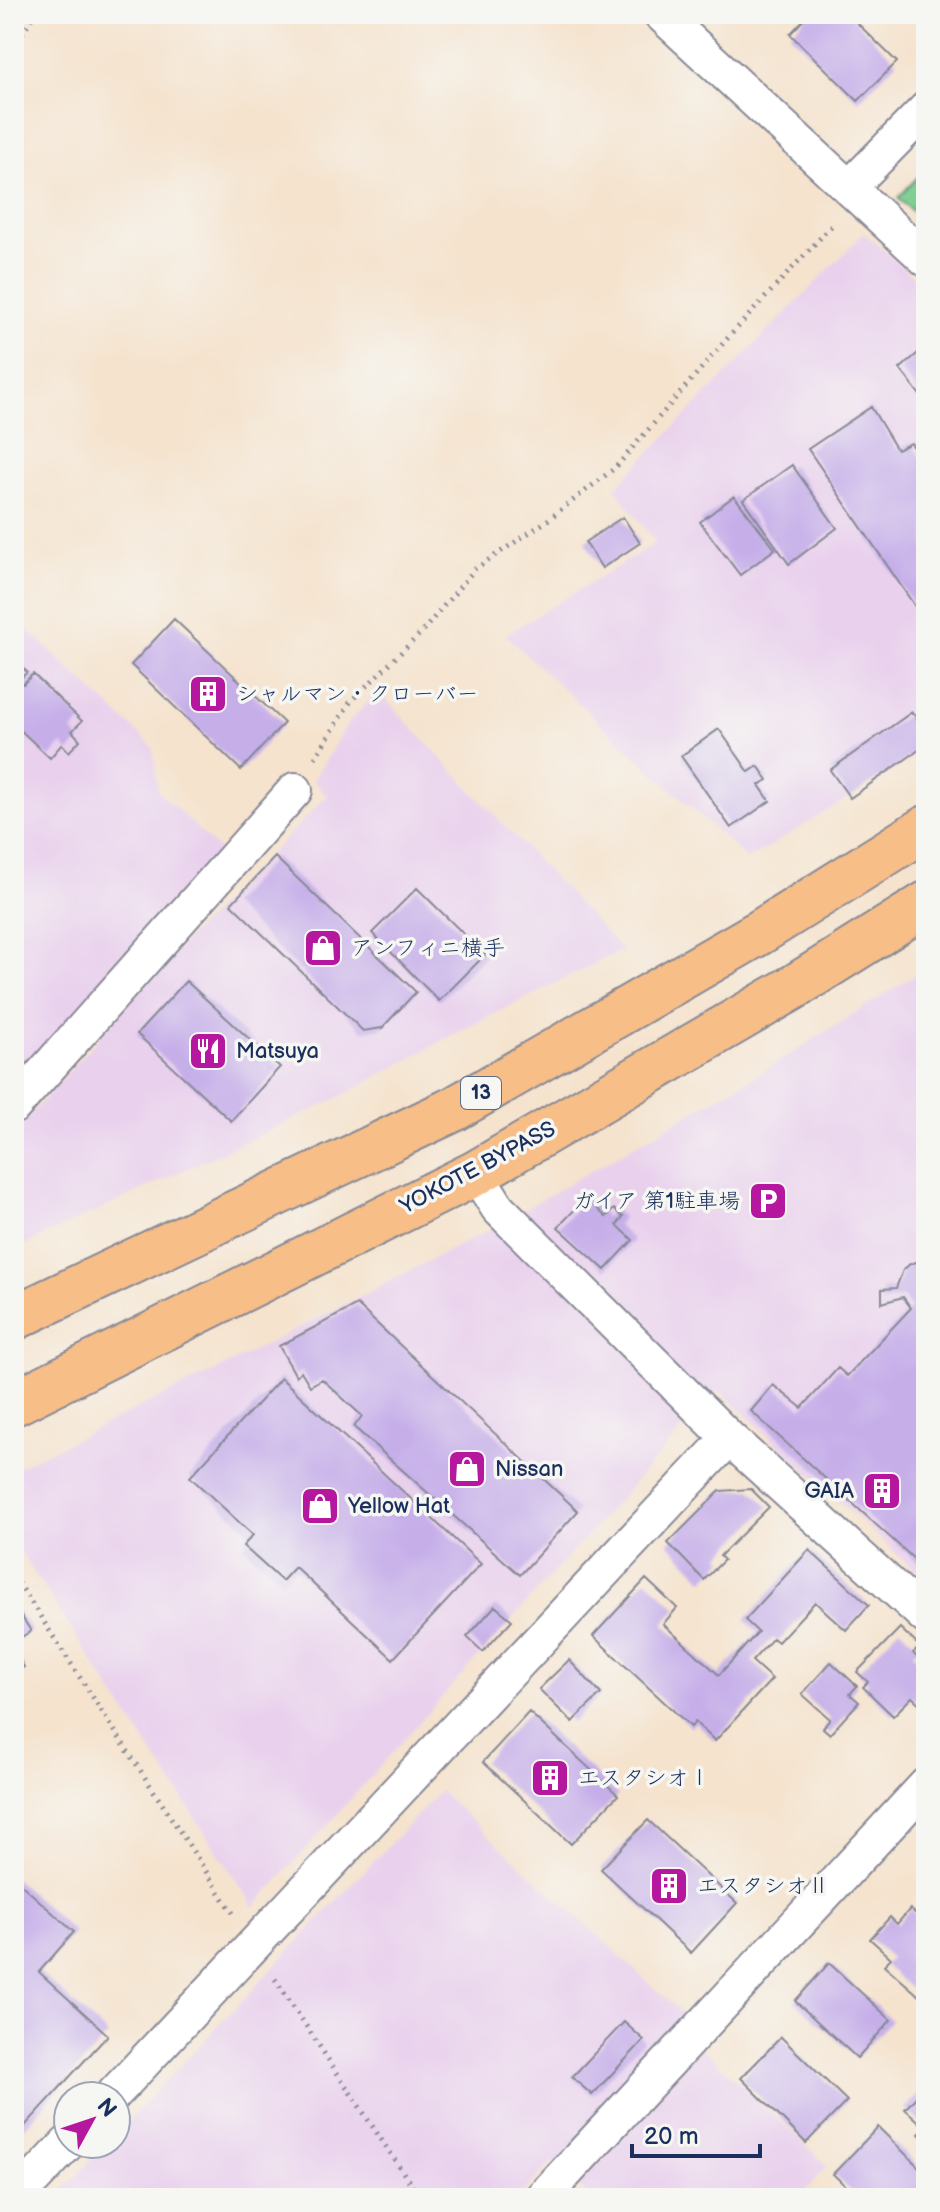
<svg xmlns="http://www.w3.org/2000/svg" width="940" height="2212" viewBox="0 0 940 2212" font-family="'Balsamiq Sans','Klee One',sans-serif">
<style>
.built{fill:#e9d1ed}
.green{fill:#7cce8f;stroke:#4c7e76;stroke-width:2}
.building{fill:#c6afe9}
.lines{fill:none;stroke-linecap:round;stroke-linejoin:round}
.minor-casing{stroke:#888996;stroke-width:38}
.trunk-casing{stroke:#888996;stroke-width:48}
.path{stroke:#888996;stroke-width:5;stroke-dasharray:2 6;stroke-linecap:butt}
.minor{stroke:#fff;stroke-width:34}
.trunk{stroke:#f7be88;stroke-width:44}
.labels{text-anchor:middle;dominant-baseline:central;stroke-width:7;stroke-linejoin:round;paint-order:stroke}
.shield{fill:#f6f6f2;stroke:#5d6b8a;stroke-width:2}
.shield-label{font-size:20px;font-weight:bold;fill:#1b2f5e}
.poi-label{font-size:22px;fill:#1b2f5e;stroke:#f6f6f2;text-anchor:start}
.street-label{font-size:22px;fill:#1b2f5e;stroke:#f6f6f2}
</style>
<rect width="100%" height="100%" fill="#f6f6f2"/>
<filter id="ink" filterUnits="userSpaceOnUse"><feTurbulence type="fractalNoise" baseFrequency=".0125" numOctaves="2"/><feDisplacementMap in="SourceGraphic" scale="16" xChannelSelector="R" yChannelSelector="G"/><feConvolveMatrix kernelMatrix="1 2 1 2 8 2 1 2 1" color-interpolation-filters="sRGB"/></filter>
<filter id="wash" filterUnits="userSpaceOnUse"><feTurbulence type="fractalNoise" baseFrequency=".006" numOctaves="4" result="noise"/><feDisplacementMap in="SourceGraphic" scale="32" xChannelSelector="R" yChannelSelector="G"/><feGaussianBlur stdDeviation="1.8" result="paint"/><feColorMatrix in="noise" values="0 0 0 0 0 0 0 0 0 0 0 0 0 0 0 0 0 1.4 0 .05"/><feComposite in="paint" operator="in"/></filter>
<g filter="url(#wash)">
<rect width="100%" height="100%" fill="#f5e3ce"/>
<path class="built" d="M 864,233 L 926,288 L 926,749 L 771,846 L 747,859 L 505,635 L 656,543 L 615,488 Z
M 14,617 L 153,747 L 158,791 L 221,852 L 14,1077 Z
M 378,691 L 622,950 L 462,1030 L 342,1096 L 14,1250 L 14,1133 L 183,943 L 327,796 L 313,780 L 348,723 Z
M 926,968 L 926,1581 L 718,1389 L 254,1907 L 14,1542 L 14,1469 L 219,1369 L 483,1233 L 764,1071 Z
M 440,1791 L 684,2015 L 676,2024 L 828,2166 L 799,2198 L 591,2198 L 553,2161 L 518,2198 L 56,2198 L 106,2144 L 116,2144 L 116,2134 Z"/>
<path class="green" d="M 926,168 L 926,224 L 898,198 Z"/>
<g id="blocks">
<path class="building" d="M 809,14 L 848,14 L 897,62 L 858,101 L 790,34 Z
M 926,346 L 926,403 L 900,369 Z
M 871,407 L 897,450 L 911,443 L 926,467 L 926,616 L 923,618 L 808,449 Z
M 792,465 L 837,528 L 789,564 L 743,500 Z
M 734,496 L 775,549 L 740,575 L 700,522 Z
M 623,517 L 640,543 L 602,568 L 585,542 Z
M 174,619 L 284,723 L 241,770 L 131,665 Z
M 16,661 L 27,672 L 19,680 L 23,684 L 33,674 L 82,721 L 72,731 L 80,740 L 69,752 L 62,744 L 50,758 L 14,724 L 14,663 Z
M 912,712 L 926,731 L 926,745 L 850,798 L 830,770 Z
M 719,729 L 749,772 L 758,766 L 768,780 L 759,785 L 770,801 L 731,828 L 681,756 Z
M 275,857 L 416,992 L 382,1028 L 363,1031 L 231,904 Z
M 417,888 L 485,955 L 439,1001 L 372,933 Z
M 186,981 L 280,1067 L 231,1121 L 137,1034 Z
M 586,1198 L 606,1217 L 614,1209 L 623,1217 L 617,1225 L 633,1240 L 605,1270 L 558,1227 Z
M 926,1259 L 926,1570 L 751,1411 L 773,1385 L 802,1408 L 838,1368 L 847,1376 L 911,1308 L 903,1297 L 882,1303 L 882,1289 L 896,1288 L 903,1270 L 910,1264 Z
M 357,1305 L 578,1511 L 520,1575 L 354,1427 L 362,1416 L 322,1379 L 310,1386 L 301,1371 L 296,1376 L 279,1346 Z
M 281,1378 L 481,1564 L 393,1659 L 295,1567 L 282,1581 L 243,1546 L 253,1535 L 190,1477 Z
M 751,1489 L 769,1507 L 720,1556 L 724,1560 L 704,1580 L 668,1543 L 720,1491 Z
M 809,1550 L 869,1605 L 846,1630 L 815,1602 L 778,1642 L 773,1638 L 752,1661 L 772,1679 L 715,1741 L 695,1722 L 691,1727 L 593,1636 L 646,1579 L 677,1608 L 663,1624 L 719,1675 L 758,1632 L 745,1620 Z
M 14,1605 L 31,1631 L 14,1642 Z
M 495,1606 L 512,1620 L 483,1652 L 467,1637 Z
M 900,1628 L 920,1647 L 913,1653 L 926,1666 L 926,1710 L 912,1697 L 893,1716 L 863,1687 L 868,1682 L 857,1672 Z
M 14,1651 L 24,1667 L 14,1674 Z
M 569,1660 L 601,1694 L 572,1722 L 539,1689 Z
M 831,1662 L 857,1686 L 850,1694 L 859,1702 L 830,1734 L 823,1728 L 830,1719 L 802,1694 Z
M 529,1712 L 618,1795 L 571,1844 L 483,1762 Z
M 648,1820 L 737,1903 L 691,1953 L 601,1869 Z
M 14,1878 L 74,1932 L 39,1972 L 108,2035 L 14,2138 Z
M 910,1909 L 926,1922 L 926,2002 L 884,1965 L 891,1958 L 870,1939 L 890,1917 L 897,1924 Z
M 829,1963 L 891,2020 L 857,2058 L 795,2001 Z
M 624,2022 L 644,2040 L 592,2095 L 572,2077 Z
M 781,2037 L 847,2101 L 806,2143 L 741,2078 Z
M 926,2086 L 926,2140 L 919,2134 L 926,2128 L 905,2109 Z
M 878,2127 L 926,2174 L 926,2198 L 858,2198 L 833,2174 Z"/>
</g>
</g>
<g filter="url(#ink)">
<use href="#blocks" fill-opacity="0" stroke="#888996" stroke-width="2"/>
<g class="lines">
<defs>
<path id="minor" d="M 661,14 L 926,259
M 849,188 L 926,109
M 14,1106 L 295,790
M 476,1173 L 498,1208 L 729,1438 L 926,1617
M 112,2096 L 729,1438
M 16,2198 L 68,2143
M 542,2198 L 926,1785"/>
<path id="trunk" d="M 14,1318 L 454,1109 L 762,931 L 926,828
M 14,1403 L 476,1173 L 794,987 L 926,904"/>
</defs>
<use href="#minor" class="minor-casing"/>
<use href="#trunk" class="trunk-casing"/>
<path class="path" d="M 14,47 L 34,14
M 315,758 L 351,701 L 421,633 L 475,569 L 545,522 L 615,468 L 726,340 L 834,223
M 14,1576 L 233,1913
M 275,1979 L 420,2198"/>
<use href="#minor" class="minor"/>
<use href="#trunk" class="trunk"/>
</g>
</g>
<defs>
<symbol id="building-square" viewBox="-11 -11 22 22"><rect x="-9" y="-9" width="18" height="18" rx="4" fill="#b5179e" stroke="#f6f6f2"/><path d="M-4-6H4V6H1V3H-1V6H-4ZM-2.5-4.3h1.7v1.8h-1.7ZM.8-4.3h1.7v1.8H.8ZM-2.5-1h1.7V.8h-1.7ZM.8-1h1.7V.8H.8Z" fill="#fff"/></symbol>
<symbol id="shop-square" viewBox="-11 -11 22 22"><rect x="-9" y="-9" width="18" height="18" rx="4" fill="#b5179e" stroke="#f6f6f2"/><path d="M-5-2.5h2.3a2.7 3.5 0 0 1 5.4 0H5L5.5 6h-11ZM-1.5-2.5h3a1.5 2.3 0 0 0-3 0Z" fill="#fff"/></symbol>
<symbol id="restaurant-square" viewBox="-11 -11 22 22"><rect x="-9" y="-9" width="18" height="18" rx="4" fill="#b5179e" stroke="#f6f6f2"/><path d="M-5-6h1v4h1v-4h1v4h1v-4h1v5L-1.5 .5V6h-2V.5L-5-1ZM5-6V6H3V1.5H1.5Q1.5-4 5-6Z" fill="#fff"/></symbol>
<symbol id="parking-square" viewBox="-11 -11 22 22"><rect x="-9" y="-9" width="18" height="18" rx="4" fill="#b5179e" stroke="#f6f6f2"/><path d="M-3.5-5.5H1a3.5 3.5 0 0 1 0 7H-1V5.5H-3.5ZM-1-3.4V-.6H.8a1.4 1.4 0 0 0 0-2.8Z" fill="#fff"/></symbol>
</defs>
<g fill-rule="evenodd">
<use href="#building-square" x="186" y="672" width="44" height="44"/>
<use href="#shop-square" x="301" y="926" width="44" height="44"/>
<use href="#restaurant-square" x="186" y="1029" width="44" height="44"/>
<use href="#parking-square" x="746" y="1179" width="44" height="44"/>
<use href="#shop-square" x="445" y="1447" width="44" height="44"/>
<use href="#building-square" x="860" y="1469" width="44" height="44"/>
<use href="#shop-square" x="298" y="1484" width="44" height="44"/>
<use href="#building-square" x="528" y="1756" width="44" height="44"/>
<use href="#building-square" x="647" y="1864" width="44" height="44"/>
</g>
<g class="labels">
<rect class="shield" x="461" y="1077" width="40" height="32" rx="6"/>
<g class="shield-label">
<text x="481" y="1093">13</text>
</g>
<g class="poi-label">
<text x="236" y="694">シャルマン・クローバー</text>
<text x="351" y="948">アンフィニ横手</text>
<text x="236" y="1051">Matsuya</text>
<text x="740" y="1201" text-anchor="end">ガイア 第1駐車場</text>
<text x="495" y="1469">Nissan</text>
<text x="854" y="1491" text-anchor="end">GAIA</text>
<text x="348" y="1506">Yellow Hat</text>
<text x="578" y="1778">エスタシオⅠ</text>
<text x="697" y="1886">エスタシオⅡ</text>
</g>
<g class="street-label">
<text transform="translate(478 1168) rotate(-28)">YOKOTE BYPASS</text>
</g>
</g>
<rect width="940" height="2212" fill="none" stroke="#f6f6f2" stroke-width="48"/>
<g transform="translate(92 2120) rotate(50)"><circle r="38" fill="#f6f6f2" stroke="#9ea6b7" stroke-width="2"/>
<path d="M0-6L14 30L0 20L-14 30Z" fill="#b5179e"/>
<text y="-12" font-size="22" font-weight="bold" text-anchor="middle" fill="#1b2f5e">N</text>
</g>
<path d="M632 2144v12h128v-12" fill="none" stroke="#1b2f5e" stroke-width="4"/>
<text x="644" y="2144" font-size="24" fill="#1b2f5e" stroke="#f6f6f2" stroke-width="6" paint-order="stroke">20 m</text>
</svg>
